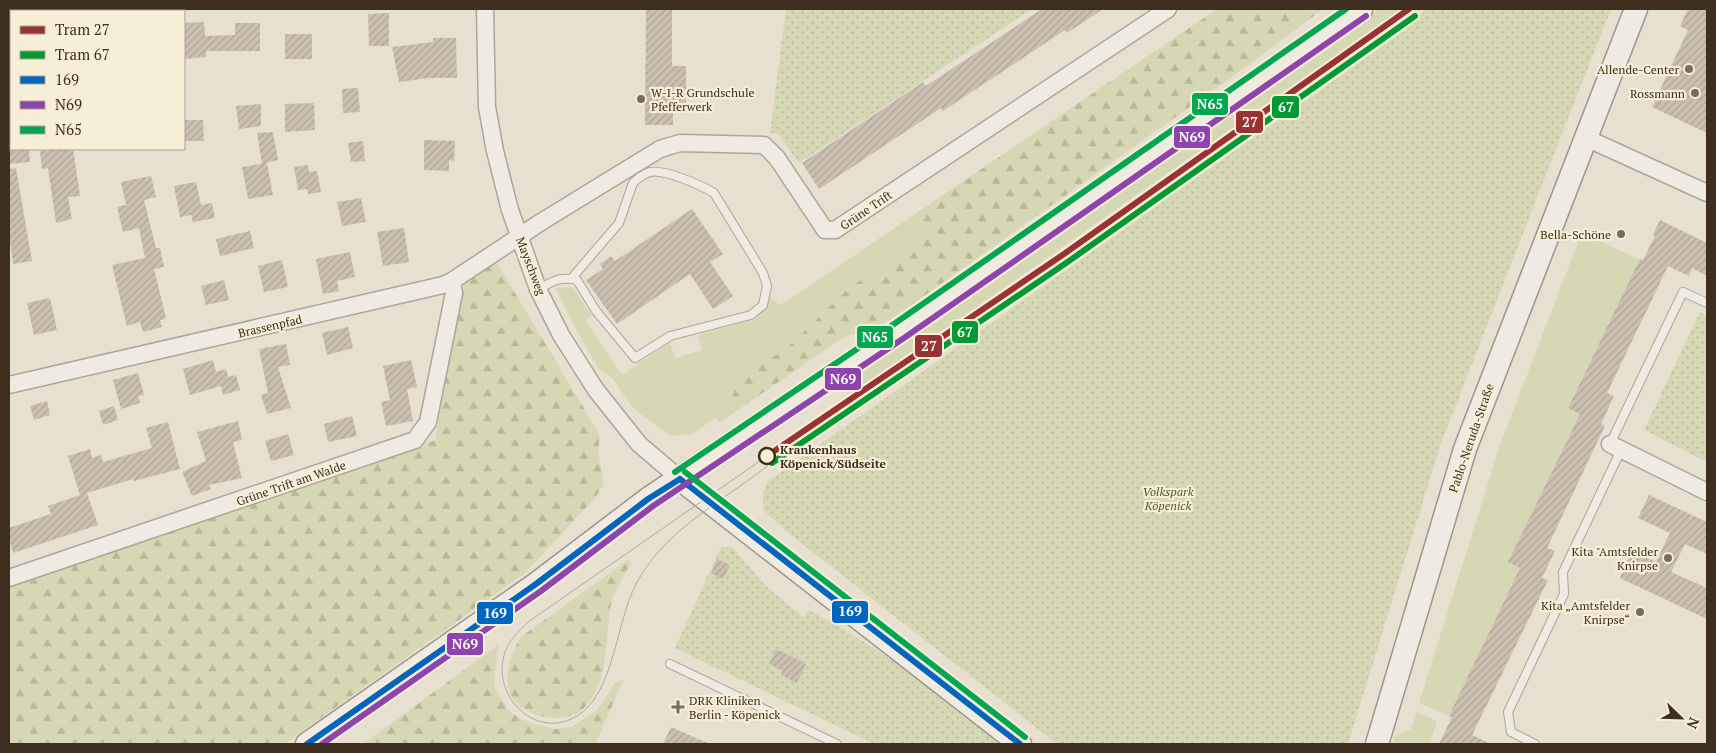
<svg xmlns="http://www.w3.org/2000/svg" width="1716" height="753" viewBox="0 0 1716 753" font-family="'PT Serif',serif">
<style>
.grass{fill:#d6d7b3}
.forest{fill:url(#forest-firs)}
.park{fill:url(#park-dots)}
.building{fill:url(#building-hatch)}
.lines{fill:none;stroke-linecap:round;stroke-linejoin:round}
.lane-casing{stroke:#ada599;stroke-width:10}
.street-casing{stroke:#ada599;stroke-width:19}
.secondary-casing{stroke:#9c958a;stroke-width:25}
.lane{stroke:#efebe3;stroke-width:8}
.street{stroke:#efebe3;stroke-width:16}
.secondary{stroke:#efebe3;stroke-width:22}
.tram{stroke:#afaaa2;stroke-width:1}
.bus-1-casing{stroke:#f7eed8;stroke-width:10}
.bus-2-casing{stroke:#f7eed8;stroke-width:10}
.bus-3-casing{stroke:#f7eed8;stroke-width:10}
.bus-1{stroke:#0065bd;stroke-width:6}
.bus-2{stroke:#8e44ad;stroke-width:6}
.bus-3{stroke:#00a651;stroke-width:6}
.tram-1-casing{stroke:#f7eed8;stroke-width:10}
.tram-2-casing{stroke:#f7eed8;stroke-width:10}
.tram-1{stroke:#933;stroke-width:6}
.tram-2{stroke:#093;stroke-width:6}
.poi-dot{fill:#786c5e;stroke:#f7eed8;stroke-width:2}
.stop-dot{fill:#f7eed8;stroke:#3d2e20;stroke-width:2.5}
.labels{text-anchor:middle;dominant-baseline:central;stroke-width:4.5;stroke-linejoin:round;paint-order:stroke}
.poi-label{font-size:12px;fill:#3d2e20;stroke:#f7eed8;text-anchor:end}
.street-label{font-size:12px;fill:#3d2e20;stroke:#f7eed8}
.stop-label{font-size:12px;font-weight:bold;fill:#3d2e20;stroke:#f7eed8;text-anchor:start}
.park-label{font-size:12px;font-style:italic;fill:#4d5a26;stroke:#f7eed8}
.line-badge{stroke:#f7eed8;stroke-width:2}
.badge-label{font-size:14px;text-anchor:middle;font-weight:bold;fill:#fff}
</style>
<defs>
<pattern id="forest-firs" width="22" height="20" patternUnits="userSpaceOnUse" patternTransform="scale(1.25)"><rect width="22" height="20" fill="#d6d7b3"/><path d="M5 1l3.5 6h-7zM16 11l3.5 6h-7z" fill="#b9b99a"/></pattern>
<pattern id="park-dots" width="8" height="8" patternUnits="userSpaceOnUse" patternTransform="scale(1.25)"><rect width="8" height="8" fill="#d6d7b3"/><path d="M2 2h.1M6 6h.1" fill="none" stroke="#b9b99a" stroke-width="1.8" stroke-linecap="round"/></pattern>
<pattern id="building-hatch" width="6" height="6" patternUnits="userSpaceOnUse" patternTransform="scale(1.25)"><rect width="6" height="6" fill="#cbbfb2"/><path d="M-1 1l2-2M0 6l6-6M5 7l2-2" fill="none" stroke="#afa499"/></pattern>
</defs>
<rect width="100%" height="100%" fill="#e7e0d1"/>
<path class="grass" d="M 1379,9 L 1402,9 L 851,395 L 842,384 Z
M 924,208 L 919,232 L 911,243 L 891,262 L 851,286 L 788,347 L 754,371 L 732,396 L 735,412 L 720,423 L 716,417 L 693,434 L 670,436 L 633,408 L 612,378 L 599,369 L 576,330 L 555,288 L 573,287 L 574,289 L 592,316 L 585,320 L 622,375 L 670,342 L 675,358 L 702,350 L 698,335 L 755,319 L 762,313 L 768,297 L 781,305 Z
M 1582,232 L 1640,260 L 1568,407 L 1580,414 L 1508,562 L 1520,568 L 1449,716 L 1419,703 L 1500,445 Z
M 1417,712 L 1437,721 L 1430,744 L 1393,744 L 1395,736 L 1411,730 Z"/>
<path class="forest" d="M 1217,9 L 1323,9 L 1246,67 L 900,313 L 885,323 L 841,339 L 735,412 L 732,397 L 739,380 L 788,347 L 851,286 L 891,262 L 917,236 L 924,208 Z
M 497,263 L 600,435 L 598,452 L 604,484 L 595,498 L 525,573 L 284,744 L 9,744 L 9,583 L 435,440 L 464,282 Z
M 628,560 L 631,563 C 624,576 614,591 611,604 C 604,640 611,681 583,709 C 562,728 512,715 508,686 C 505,668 512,651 522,636 Z
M 498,645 L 494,686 L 508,710 L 522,720 L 554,729 L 572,727 L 597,710 L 615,683 L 624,679 L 595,744 L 363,744 Z"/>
<path class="park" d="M 786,9 L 1032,9 L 799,163 L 778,134 L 770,133 Z
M 1426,9 L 1611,9 L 1441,443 L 1348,744 L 1057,744 L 786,531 L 763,510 L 763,494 L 767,482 L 1407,29 Z
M 1700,312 L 1707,316 L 1707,462 L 1644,430 Z
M 721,547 L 733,548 L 766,586 L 803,617 L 809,610 C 879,647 943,695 1005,744 L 874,744 L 675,648 Z"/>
<path class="building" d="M 646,9 L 672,9 L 672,66 L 686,66 L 686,103 L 673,103 L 673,125 L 645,125 Z
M 1042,9 L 1103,9 L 1067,33 L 1065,30 L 943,111 L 941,108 L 819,189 L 802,163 L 923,82 L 926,86 Z
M 1688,9 L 1707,9 L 1707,133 L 1652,107 L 1688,30 L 1680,26 Z
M 389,13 L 389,46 L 369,46 L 368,14 Z
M 204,22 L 205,36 L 235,35 L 235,23 L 260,23 L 260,51 L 206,51 L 206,57 L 184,59 L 184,23 Z
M 285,34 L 312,34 L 312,59 L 285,59 Z
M 433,38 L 456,38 L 457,78 L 428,78 L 399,82 L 392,47 L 433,42 Z
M 358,88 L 360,112 L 343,113 L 342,89 Z
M 314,103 L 315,130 L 285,132 L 285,104 Z
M 261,104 L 261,126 L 239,129 L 236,106 Z
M 184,120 L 203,120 L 204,141 L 184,141 Z
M 273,132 L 278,160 L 262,164 L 257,133 Z
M 424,140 L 455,141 L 454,161 L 449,160 L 449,171 L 424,170 Z
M 363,141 L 365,161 L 351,162 L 348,143 Z
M 9,149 L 29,149 L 30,162 L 9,164 Z
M 61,149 L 73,149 L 80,196 L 68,197 L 72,219 L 56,223 L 48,168 L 42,169 L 40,151 Z
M 267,163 L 273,195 L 248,199 L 242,167 Z
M 308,165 L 309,172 L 317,171 L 321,192 L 308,194 L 307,189 L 298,190 L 294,167 Z
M 16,168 L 32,261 L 13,264 L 9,233 L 9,169 Z
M 151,176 L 156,197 L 144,200 L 156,248 L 160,248 L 164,267 L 154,269 L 166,318 L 160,320 L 162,327 L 143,332 L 140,322 L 127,326 L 112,265 L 145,258 L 139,228 L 123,232 L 117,207 L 126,205 L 121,182 Z
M 196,182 L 201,205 L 212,203 L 215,218 L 193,222 L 191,215 L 180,217 L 174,186 Z
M 361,198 L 366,222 L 342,226 L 337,202 Z
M 692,209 L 723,254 L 710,262 L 733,296 L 713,309 L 690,274 L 617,324 L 586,280 L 603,269 L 600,264 L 611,256 L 615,261 Z
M 1660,220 L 1707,243 L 1707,276 L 1692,268 L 1689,276 L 1668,266 L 1607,393 L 1614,396 L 1601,424 L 1605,426 L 1547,548 L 1555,551 L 1542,578 L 1548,580 L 1472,735 L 1491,744 L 1439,744 L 1452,717 L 1449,716 L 1520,568 L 1508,562 L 1580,414 L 1568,408 L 1640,259 L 1643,260 L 1655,236 L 1653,235 Z
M 404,228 L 409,262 L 383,266 L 377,232 Z
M 250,231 L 254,248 L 220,256 L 216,239 Z
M 350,252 L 355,277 L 337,281 L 339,291 L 323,294 L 316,259 Z
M 282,260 L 288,287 L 264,292 L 258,266 Z
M 224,280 L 229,300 L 206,305 L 201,286 Z
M 50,298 L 57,330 L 34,335 L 27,303 Z
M 348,327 L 353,348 L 327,355 L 322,333 Z
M 286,344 L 290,365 L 278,367 L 291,408 L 267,414 L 261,395 L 268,393 L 259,349 Z
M 213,360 L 216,372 L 226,369 L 228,377 L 236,375 L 240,390 L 223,395 L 221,386 L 190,395 L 183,369 Z
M 411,360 L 417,387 L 407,389 L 413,421 L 386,426 L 381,402 L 390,400 L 383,366 Z
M 138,373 L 144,395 L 138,396 L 140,403 L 121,409 L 113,380 Z
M 47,401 L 50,415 L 34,420 L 30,406 Z
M 114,406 L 118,420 L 103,425 L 99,411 Z
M 352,416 L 357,436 L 328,442 L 324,424 Z
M 238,421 L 242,440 L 233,442 L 242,478 L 209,485 L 211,489 L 192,496 L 182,472 L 206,461 L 197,432 Z
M 168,422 L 180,469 L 134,481 L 133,479 L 87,493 L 98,525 L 13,553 L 9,539 L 9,528 L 51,514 L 48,506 L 80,495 L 68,456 L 90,449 L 92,458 L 101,455 L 103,462 L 152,448 L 146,428 Z
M 288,434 L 294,455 L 271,461 L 265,441 Z
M 1649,495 L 1707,522 L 1707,554 L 1685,544 L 1671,572 L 1707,588 L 1707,619 L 1620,578 L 1632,551 L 1656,562 L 1670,533 L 1638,518 Z
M 717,559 L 730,565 L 723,579 L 711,573 Z
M 776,649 L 806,664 L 797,683 L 781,675 L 783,671 L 769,664 Z
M 671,727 L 710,744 L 663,744 Z"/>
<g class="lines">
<defs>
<path id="lane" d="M 538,289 C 554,281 560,276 577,280 L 596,311 L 635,358 L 670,336 L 751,315 L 763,305 L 767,286 L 763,273 L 714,193 C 701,185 664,169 650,172 C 643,174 638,178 633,183 L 619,223 L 571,279
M 1610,444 L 1683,292 L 1707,303
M 670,664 L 837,744
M 1535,744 L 1511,732 L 1508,712 L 1564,594 L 1563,572 L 1621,450"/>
<path id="street" d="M 485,9 L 487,107 L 495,151 L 510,210 L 538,289 L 561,335 L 596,390 L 639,444 L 680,479
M 1586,138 L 1707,193
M 9,385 L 443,285 L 452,281 L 541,222 L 660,149 L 680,143 L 764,145 L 777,158 L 825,230 L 835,230 L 1168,9
M 1610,444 L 1707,492
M 9,578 L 415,440 L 428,422 L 454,293 L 452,281"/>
<path id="secondary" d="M 680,479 L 1020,744
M 307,744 L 536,584 L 648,499 L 899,331 L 1361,9
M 1377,744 L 1465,449 L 1636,9"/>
</defs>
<use href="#lane" class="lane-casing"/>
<use href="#street" class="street-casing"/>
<use href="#secondary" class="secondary-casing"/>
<use href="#lane" class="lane"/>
<use href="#street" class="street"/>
<use href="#secondary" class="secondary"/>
<path class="tram" d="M 767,456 L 528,622 C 519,631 509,640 505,652 C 490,696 536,741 577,716 C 614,694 616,622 636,584 C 660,539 703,512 743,484 C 778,458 813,434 848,409"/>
<defs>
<path id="bus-1" d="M 680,479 L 1020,744
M 307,744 L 536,584 L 648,499 L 680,479"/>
<path id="bus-2" d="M 322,744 L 541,591 L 653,506 L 904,338 L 1366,16"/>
<path id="bus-3" d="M 675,472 L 894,324 L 1346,9
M 685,472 L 1025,737"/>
</defs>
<use href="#bus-1" class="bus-1-casing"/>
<use href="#bus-2" class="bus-2-casing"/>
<use href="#bus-3" class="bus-3-casing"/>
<use href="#bus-1" class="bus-1"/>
<use href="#bus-2" class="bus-2"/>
<use href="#bus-3" class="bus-3"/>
<defs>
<path id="tram-1" d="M 767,456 L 1064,254 L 1409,9"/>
<path id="tram-2" d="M 772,463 L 1069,261 L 1415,16"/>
</defs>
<use href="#tram-1" class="tram-1-casing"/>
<use href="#tram-2" class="tram-2-casing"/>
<use href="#tram-1" class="tram-1"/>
<use href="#tram-2" class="tram-2"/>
</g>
<g class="poi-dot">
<circle cx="1689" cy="69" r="5"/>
<circle cx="1695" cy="93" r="5"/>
<circle cx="641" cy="99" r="5"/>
<circle cx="1621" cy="234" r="5"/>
<circle cx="1668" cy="558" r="5"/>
<circle cx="1640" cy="612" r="5"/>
<path d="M675.5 699.5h5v5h5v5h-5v5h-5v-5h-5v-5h5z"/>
</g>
<circle class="stop-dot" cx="767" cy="456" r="8"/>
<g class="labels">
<g class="poi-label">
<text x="1679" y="69">Allende-Center</text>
<text x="651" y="92" text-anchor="start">W-I-R Grundschule<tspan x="651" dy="14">Pfefferwerk</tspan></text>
<text x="1685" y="93">Rossmann</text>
<text x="1611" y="234">Bella-Schöne</text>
<text x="1658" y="551">Kita "Amtsfelder<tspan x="1658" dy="14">Knirpse</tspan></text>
<text x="1630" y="605">Kita „Amtsfelder<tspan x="1630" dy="14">Knirpse“</tspan></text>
<text x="689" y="700" text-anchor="start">DRK Kliniken<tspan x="689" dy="14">Berlin - Köpenick</tspan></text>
</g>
<g class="street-label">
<text transform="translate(866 210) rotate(-34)">Grüne Trift</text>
<text transform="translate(531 266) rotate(69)">Mayschweg</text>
<text transform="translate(270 326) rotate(-13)">Brassenpfad</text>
<text transform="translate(1471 438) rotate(-71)">Pablo-Neruda-Straße</text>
<text transform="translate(291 483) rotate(-19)">Grüne Trift am Walde</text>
</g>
<g class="stop-label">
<text x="780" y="449">Krankenhaus<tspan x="780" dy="14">Köpenick/Südseite</tspan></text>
</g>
<g class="park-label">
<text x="1168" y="491">Volkspark<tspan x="1168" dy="14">Köpenick</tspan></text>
</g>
</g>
<g class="line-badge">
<rect x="1191" y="92" width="38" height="24" rx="5" fill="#00a651"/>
<rect x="1271" y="95" width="29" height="24" rx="5" fill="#093"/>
<rect x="1235" y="110" width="29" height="24" rx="5" fill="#933"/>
<rect x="1173" y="125" width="38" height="24" rx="5" fill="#8e44ad"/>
<rect x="951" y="320" width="28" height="24" rx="5" fill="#093"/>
<rect x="856" y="325" width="38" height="24" rx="5" fill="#00a651"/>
<rect x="914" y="334" width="29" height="24" rx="5" fill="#933"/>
<rect x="824" y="367" width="38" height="24" rx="5" fill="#8e44ad"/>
<rect x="831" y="600" width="38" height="24" rx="5" fill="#0065bd"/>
<rect x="476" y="601" width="38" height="24" rx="5" fill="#0065bd"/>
<rect x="446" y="632" width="38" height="24" rx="5" fill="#8e44ad"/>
</g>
<g class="badge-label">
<text x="1210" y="109">N65</text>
<text x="1286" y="112">67</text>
<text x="1250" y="127">27</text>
<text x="1192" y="142">N69</text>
<text x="965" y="337">67</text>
<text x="875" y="342">N65</text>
<text x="929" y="351">27</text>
<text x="843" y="384">N69</text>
<text x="850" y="616">169</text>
<text x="495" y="618">169</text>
<text x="465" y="649">N69</text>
</g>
<rect width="1716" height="753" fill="none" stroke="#3d2e20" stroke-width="20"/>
<rect x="10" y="10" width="175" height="140" fill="#f7eed8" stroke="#ada18e"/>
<rect x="20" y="26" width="25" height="8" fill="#993333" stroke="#ada18e"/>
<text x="55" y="35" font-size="15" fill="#3d2e20">Tram 27</text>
<rect x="20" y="51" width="25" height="8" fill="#009933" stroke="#ada18e"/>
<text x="55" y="60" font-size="15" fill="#3d2e20">Tram 67</text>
<rect x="20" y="76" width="25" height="8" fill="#0065bd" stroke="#ada18e"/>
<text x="55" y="85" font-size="15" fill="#3d2e20">169</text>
<rect x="20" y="101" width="25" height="8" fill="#8e44ad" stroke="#ada18e"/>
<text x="55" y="110" font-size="15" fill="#3d2e20">N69</text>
<rect x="20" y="126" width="25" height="8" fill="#00a651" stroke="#ada18e"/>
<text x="55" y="135" font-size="15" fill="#3d2e20">N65</text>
<g transform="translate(1681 718) rotate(113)" stroke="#f7eed8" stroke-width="4" paint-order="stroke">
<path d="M0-4L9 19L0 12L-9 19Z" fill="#3d2e20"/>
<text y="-8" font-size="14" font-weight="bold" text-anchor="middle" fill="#3d2e20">N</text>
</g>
</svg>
